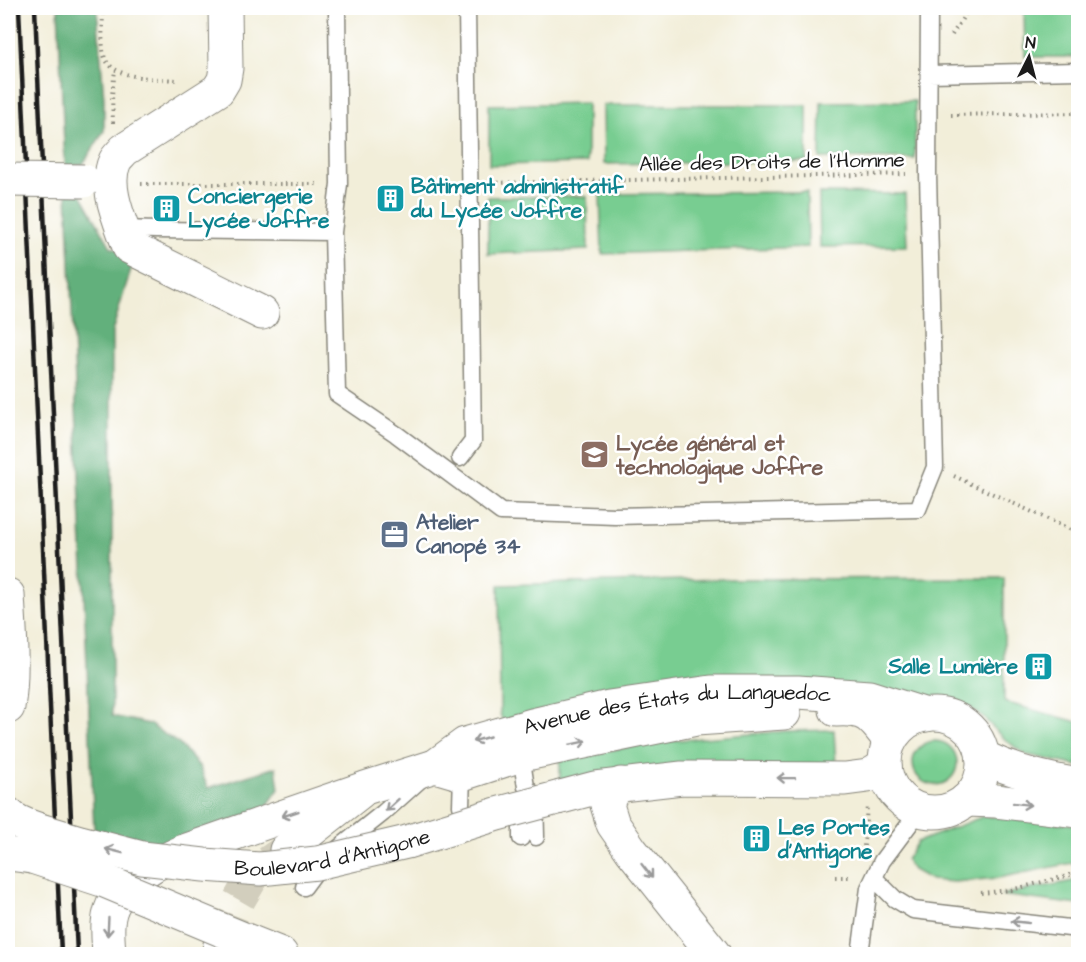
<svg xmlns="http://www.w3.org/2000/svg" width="1086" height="962" viewBox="0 0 1086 962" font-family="'Architects Daughter',sans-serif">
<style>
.green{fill:#78cd91;stroke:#4a7456;stroke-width:1.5}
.forest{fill:#62b07b;stroke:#3f664c;stroke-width:1.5}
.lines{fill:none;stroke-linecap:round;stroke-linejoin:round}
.street-tunnel{stroke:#d2cebd;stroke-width:33;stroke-dasharray:33 16;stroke-linecap:butt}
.lane-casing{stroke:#87857a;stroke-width:19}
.street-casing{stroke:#87857a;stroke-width:35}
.secondary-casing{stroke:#87857a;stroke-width:35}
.path{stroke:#87857a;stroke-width:4;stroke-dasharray:1.5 4.5;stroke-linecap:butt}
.lane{stroke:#fff;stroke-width:16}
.street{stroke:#fff;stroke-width:33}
.secondary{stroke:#fff;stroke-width:33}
.rail{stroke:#1c1c1c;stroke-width:4.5}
.street-bridge-casing{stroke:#87857a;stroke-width:35;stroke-linecap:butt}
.secondary-bridge-casing{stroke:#87857a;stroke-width:35;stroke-linecap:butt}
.street-bridge{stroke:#fff;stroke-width:33}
.secondary-bridge{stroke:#fff;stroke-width:33}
.oneway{stroke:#999}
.labels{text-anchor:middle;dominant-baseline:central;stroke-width:5;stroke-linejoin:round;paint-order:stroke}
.street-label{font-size:21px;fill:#1c1c1c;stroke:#fff}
.culture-label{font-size:21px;font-weight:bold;fill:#0d838f;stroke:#fff;text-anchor:start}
.education-label{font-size:21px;font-weight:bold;fill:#785e54;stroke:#fff;text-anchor:start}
.service-label{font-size:21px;font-weight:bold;fill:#4e5e75;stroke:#fff;text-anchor:start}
</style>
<rect width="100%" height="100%" fill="#fff"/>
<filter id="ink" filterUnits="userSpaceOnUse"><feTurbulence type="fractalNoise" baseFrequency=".0167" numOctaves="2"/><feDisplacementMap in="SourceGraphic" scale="12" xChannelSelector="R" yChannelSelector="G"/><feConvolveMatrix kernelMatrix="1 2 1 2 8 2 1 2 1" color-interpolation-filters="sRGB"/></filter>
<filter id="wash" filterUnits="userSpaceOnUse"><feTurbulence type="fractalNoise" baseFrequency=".008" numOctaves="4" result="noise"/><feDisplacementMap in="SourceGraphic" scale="24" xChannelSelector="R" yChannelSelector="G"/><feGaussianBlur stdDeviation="1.35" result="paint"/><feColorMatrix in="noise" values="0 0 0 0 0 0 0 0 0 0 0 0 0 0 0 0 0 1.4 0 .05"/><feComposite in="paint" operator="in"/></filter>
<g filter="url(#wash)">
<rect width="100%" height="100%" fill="#f2eed9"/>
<path class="green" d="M 1024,8 L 1078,8 L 1078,57 L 1025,57 Z
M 915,101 L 915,159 L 820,158 L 821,102 Z
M 587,103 L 587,163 L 489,165 L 489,105 Z
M 603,105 L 807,105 L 807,161 L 604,164 Z
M 807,192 L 808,247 L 602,254 L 600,194 Z
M 819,193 L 905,194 L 907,246 L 820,247 Z
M 587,196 L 588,250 L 488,254 L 488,197 Z
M 1004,578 L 1004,702 L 1078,722 L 1078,766 L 1024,754 L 1002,737 L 980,714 L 957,700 L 906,694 L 503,723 L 500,713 L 499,585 L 722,579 Z
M 834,730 L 836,767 L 606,772 L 560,780 L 560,760 L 654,742 L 787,731 Z
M913 763a22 22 0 1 1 44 0a22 22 0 1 1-44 0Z
M 984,816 L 1078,825 L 1078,862 L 998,878 L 954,882 L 931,880 L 913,870 L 906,860 L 917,842 Z
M 1078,880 L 1078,905 L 1001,895 Z"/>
<path class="forest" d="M 58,8 L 97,8 L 104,99 L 104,131 L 83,164 L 65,167 Z
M 67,193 L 81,194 L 111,247 L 135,256 L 112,332 L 112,716 L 149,724 L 179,744 L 199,766 L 208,788 L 276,767 L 279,789 L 265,809 L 163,846 L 94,832 Z"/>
</g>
<g filter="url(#ink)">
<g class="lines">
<path class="street-tunnel" d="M 220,945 L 235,907 L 256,871 L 280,854"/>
<defs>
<path id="lane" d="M 337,8 L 339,184 L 333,232 L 337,394 L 396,434 L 501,512 L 615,516 L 918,509 L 935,467 L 928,174 L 929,8
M 929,74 L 1078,71
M 123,229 L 156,230 L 333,232
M 460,458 L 473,441 L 467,8
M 523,750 L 521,755 L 526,787 L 535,796 L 536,837
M 521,804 L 521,838
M 461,806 L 462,774
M 874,878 L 895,899 L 913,910 L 1078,929
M 304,887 L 324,860 L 383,813 L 421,779
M 860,954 L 869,888 L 882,861 L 920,810"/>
<path id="street" d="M 225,8 L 226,68 L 224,80 L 218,90 L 124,150 C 121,154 117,157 115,161 C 103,186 121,223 129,247 L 262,313
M 286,850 L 360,792
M 8,854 L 32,857
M 241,938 L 281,954
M 218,954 L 220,945"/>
<g id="secondary">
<path d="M 8,595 C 10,632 14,670 8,707"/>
<path d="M 836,710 C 867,708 872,717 890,741"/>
<circle cx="934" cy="763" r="49"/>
<path d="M 983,757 C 1014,772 1045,779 1078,785"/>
<path d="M 435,766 L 462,774 L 521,755 L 696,719 L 784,713"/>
<path d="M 621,784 L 611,794 L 607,805 L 613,824 L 631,850 L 714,954"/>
<path d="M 561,797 L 595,788 L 682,778 L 845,779 L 868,776 L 885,766"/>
<path d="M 966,800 L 996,801 L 1078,811"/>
<path d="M 8,814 C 16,823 29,826 40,830"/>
<path id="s1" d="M 134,878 L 154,865 L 184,851 L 365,788 L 435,766 L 465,744 L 532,725 L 609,707 L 711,692 L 798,692 L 869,697 L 926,715"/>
<path d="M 109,954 C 108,936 105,917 115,901"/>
</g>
</defs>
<use href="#lane" class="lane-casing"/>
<use href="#street" class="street-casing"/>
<use href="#secondary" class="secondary-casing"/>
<path class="path" d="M 103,8 C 103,21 101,43 104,55 C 110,80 156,78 176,80
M 952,35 L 969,8
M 951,115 L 1078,113
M 113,123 L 112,95 L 115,70
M 491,183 L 906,174
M 141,184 L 317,184
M 421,184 L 447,184
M 954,476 L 1078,533
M 864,846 L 867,806
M 835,877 L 849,877
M 981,893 L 1011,890 L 1078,873"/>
<use href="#lane" class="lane"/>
<use href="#street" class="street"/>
<use href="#secondary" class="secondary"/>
<path class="rail" d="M 19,8 L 61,954
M 35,8 L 77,954"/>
<defs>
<path id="street-bridge" d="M 8,180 L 84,181
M 32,857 L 105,881 L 241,938"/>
<g id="secondary-bridge">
<path id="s2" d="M 40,830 L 80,842 L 142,858 L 204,865 L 260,869 L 317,863 L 407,842 L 497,814 L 561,797"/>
</g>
</defs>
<use href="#street-bridge" class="street-bridge-casing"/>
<use href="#secondary-bridge" class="secondary-bridge-casing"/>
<use href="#street-bridge" class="street-bridge"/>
<use href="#secondary-bridge" class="secondary-bridge"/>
</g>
<defs><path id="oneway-shaft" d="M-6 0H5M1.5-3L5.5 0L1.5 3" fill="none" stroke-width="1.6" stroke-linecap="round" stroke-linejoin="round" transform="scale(1.5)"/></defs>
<g class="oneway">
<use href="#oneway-shaft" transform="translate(481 739) rotate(164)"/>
<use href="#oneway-shaft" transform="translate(578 743) rotate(-12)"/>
<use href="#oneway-shaft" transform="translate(786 778) rotate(-179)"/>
<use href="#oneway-shaft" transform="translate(1022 804) rotate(7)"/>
<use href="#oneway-shaft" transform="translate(392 805) rotate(138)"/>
<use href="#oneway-shaft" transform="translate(290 814) rotate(161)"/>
<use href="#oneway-shaft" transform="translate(114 851) rotate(-166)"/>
<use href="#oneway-shaft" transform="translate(647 871) rotate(52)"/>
<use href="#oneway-shaft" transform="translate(1020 922) rotate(-174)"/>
<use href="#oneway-shaft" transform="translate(108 927) rotate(93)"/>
</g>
</g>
<defs>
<symbol id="building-square" viewBox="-11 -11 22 22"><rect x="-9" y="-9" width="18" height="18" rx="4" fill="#0f9aa8" stroke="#fff"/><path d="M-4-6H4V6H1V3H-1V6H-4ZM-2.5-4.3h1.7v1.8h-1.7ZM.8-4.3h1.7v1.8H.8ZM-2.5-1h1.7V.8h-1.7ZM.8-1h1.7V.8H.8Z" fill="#fff"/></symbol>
<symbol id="school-square" viewBox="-11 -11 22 22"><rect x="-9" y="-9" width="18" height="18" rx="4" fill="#8d6e63" stroke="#fff"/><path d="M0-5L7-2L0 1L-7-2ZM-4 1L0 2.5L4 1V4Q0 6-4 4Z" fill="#fff"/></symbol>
<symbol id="office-square" viewBox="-11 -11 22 22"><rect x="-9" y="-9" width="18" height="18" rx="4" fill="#5c6f8a" stroke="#fff"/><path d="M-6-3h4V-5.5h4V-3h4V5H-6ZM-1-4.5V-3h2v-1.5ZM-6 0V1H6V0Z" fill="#fff"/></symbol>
</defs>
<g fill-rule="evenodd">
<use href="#building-square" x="374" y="182" width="33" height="33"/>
<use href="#building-square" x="150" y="192" width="33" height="33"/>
<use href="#school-square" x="578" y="438" width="33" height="33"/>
<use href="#office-square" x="378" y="518" width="33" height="33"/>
<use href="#building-square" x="1022" y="650" width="33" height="33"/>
<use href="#building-square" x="740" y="822" width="33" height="33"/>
</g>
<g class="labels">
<g class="street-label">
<text transform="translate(772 162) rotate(-1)">Allée des Droits de l'Homme</text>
<text stroke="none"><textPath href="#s1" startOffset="576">Avenue des États du Languedoc</textPath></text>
<text stroke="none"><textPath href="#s2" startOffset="298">Boulevard d'Antigone</textPath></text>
</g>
<g class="culture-label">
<text x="411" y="186">Bâtiment administratif<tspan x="411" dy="24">du Lycée Joffre</tspan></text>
<text x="188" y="196">Conciergerie<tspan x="188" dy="24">Lycée Joffre</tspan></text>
<text x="1018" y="666" text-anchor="end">Salle Lumière</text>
<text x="778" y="827">Les Portes<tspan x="778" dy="24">d'Antigone</tspan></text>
</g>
<g class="education-label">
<text x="616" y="443">Lycée général et<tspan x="616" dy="24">technologique Joffre</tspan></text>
</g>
<g class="service-label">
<text x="416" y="522">Atelier<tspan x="416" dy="24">Canopé 34</tspan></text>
</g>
</g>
<rect width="1086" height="962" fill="none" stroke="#fff" stroke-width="30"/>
<g transform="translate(1029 57) rotate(6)" stroke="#ffffff" stroke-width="4.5" paint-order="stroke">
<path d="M0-4.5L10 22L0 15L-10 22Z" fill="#1c1c1c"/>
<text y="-9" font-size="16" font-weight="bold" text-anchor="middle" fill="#1c1c1c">N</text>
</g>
</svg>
